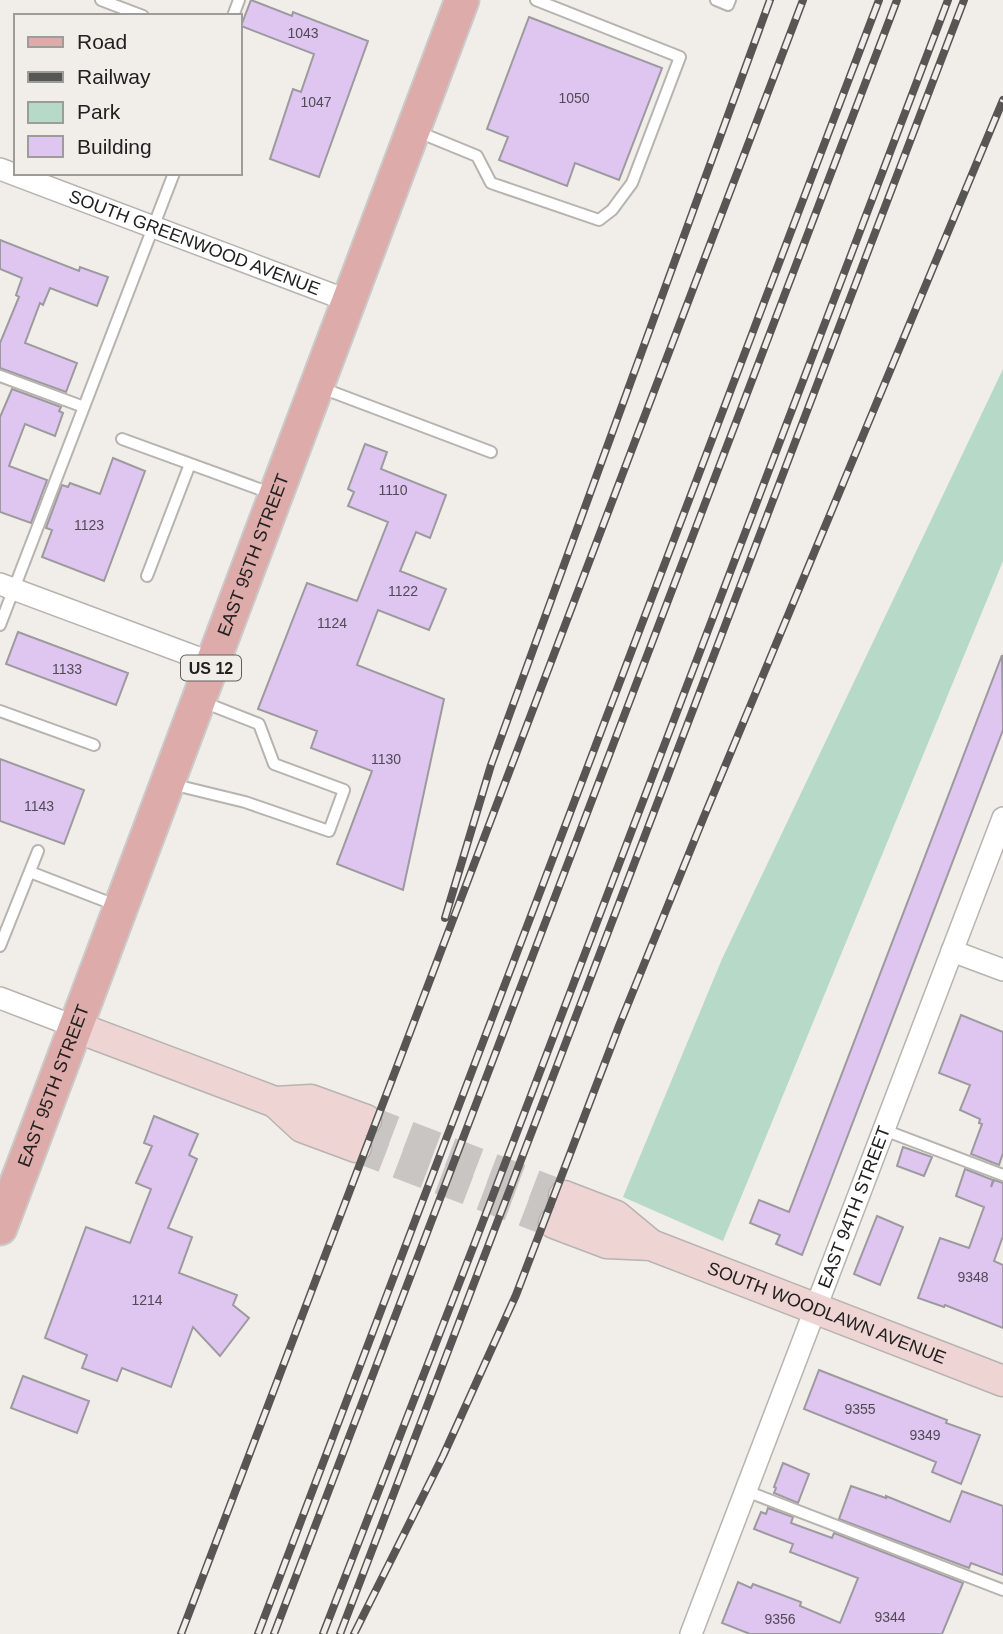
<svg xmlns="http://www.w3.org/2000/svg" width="1003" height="1634" viewBox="0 0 1003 1634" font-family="Helvetica,sans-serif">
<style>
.green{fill:#b6d9c8}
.building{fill:#dec6f0;stroke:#9c9a9e;stroke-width:2}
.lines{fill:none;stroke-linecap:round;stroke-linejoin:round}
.secondary-tunnel{stroke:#c8c5c2;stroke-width:30;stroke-dasharray:30 15;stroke-linecap:butt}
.lane-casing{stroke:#b7b4b0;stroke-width:14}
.street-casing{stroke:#b7b4b0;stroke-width:24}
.secondary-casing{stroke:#b7b4b0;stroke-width:33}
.primary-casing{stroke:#cacac9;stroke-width:37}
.lane{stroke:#fff;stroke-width:10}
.street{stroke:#fff;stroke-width:21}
.secondary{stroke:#eed5d4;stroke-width:30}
.primary{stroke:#ddaba9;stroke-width:33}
.rail-casing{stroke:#585654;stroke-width:8}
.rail{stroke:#f1eeea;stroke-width:5;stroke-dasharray:16;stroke-linecap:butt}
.labels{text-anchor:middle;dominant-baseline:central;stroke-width:7;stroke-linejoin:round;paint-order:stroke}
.number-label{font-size:14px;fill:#514a54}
.shield{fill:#f1eeea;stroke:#605e5d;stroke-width:2}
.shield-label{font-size:16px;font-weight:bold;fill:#222120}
.street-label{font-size:18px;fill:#222120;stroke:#f1eeea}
</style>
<rect width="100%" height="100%" fill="#f1eeea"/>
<path class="green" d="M 1003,369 L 1003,561 L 723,1241 L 623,1197 L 722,959 Z"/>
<path class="building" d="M 251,0 L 292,16 L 293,12 L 368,41 L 319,177 L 270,159 L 293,89 L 301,92 L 314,54 L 241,26 Z
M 529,17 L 662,68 L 619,180 L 575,163 L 567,186 L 499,160 L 508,137 L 487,129 Z
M 0,240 L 79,271 L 80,267 L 108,277 L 97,306 L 50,288 L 43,305 L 40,303 L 25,343 L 77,363 L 66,392 L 0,368 L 0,343 L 19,297 L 16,295 L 22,278 L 0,269 Z
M 12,389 L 61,407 L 59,411 L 63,413 L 55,436 L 25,424 L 9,466 L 47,480 L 31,523 L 0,512 L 0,417 Z
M 365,444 L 387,452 L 381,469 L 446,495 L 430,538 L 416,532 L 400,571 L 446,589 L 429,630 L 378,610 L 357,665 L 444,699 L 403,890 L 337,864 L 372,771 L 311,748 L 317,731 L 258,709 L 307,583 L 357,601 L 388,522 L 348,506 L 354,492 L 348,489 Z
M 113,458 L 145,471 L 104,581 L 42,557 L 52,530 L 46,528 L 62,485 L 68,487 L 70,483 L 100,494 Z
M 18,632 L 128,673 L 116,705 L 6,664 Z
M 1002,655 L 1003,730 L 802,1255 L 776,1244 L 780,1235 L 750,1223 L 759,1200 L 789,1212 Z
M 0,759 L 84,790 L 64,844 L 0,821 Z
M 961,1015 L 1003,1032 L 1003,1153 L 999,1165 L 971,1154 L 982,1124 L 979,1123 L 980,1119 L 960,1110 L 970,1085 L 939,1073 Z
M 154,1116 L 198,1134 L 189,1155 L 197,1159 L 168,1228 L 192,1237 L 179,1273 L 237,1295 L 233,1305 L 249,1318 L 220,1356 L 193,1327 L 171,1387 L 122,1368 L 117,1381 L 82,1368 L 87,1355 L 45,1338 L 86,1227 L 130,1243 L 151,1189 L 136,1183 L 152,1146 L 144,1143 Z
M 903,1147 L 932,1157 L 924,1176 L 897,1166 Z
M 965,1169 L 993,1180 L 991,1187 L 994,1180 L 1003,1183 L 1003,1236 L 994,1261 L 1003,1265 L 1003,1328 L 945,1305 L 944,1307 L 918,1298 L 940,1238 L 969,1248 L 984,1207 L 956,1196 Z
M 877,1216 L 903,1227 L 880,1285 L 854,1274 Z
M 819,1370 L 947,1420 L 946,1423 L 980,1435 L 961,1484 L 932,1472 L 936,1462 L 804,1409 Z
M 23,1376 L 89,1401 L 77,1433 L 11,1408 Z
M 783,1463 L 809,1474 L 798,1503 L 774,1493 L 776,1488 L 774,1487 Z
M 851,1486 L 886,1498 L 886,1496 L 950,1522 L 962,1491 L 1003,1506 L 1003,1575 L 971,1563 L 969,1568 L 839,1519 Z
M 768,1508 L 793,1517 L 791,1523 L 832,1538 L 834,1533 L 963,1583 L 942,1634 L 750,1634 L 722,1623 L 738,1582 L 751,1588 L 753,1584 L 801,1602 L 800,1606 L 840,1623 L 858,1578 L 790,1552 L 793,1544 L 754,1529 L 761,1512 L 766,1514 Z"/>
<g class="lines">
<path class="secondary-tunnel" d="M 366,1120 L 564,1196
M 356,1147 L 554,1223"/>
<defs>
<path id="lane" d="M 101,0 L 143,16
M 716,0 L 728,5 L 730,0
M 233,16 L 239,0
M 416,131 L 477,156 L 491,183 L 599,220 L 612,210 L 632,183 L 680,57 L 536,0
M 0,376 L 84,407
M 319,387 L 491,452
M 122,439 L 273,494
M 147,576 L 190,464
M 0,625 L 174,173
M 0,711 L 94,745
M 171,784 L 245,802 L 329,831 L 344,790 L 274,764 L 259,724 L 203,702
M 30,872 L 118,906
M 0,946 L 38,851
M 884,1130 L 1003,1175
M 746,1491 L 1003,1590"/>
<g id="street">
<path id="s1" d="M 0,169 L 349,301"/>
<path d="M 0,584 L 212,663"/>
<path d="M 952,951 L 1003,970"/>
<path d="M 0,998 L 76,1027"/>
<path id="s2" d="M 691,1634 L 1003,818"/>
</g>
<g id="secondary">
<path d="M 76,1027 L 275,1102 L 302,1127 L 356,1147"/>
<path d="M 275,1102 L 311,1100 L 366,1120"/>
<path d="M 564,1196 L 616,1216 L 651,1245"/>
<path id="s3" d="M 554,1223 L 607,1243 L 651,1245 L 1003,1381"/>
</g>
<g id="primary">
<path id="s4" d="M 0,1228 L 462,0"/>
</g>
</defs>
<use href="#lane" class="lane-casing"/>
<use href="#street" class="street-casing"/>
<use href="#secondary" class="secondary-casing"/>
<use href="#primary" class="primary-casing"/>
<use href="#lane" class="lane"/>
<use href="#street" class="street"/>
<use href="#secondary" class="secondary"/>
<use href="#primary" class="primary"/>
<defs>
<path id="rail" d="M 445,918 L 491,765 L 770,0
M 181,1634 L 803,0
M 258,1634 L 879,0
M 274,1634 L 897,0
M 323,1634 L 474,1245 L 948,0
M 340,1634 L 964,0
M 354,1634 L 443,1456 L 516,1295 L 619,1026 L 703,819 L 1003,100"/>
</defs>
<use href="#rail" class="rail-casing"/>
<use href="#rail" class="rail"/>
</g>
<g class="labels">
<g class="number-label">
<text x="303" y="33">1043</text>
<text x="574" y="98">1050</text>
<text x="316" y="102">1047</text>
<text x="393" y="490">1110</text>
<text x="89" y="525">1123</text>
<text x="403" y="591">1122</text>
<text x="332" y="623">1124</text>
<text x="67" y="669">1133</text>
<text x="386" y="759">1130</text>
<text x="39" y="806">1143</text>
<text x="973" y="1277">9348</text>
<text x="147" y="1300">1214</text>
<text x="860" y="1409">9355</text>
<text x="925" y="1435">9349</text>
<text x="890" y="1617">9344</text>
<text x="780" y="1619">9356</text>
</g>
<rect class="shield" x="181" y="655.5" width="60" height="25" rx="5"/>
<g class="shield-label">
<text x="211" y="668">US 12</text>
</g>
<g class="street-label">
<text stroke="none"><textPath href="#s1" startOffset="208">SOUTH GREENWOOD AVENUE</textPath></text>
<text stroke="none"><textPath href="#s4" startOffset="719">EAST 95TH STREET</textPath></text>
<text stroke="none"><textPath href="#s4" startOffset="152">EAST 95TH STREET</textPath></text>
<text stroke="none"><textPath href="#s2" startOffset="457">EAST 94TH STREET</textPath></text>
<text stroke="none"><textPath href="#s3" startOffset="289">SOUTH WOODLAWN AVENUE</textPath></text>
</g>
</g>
<rect x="14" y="14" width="228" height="161" fill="#f1eeea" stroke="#9e9c99" stroke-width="2"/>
<rect x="28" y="37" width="35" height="10" fill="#ddaba9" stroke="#9e9c99" stroke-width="2"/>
<text x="77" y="49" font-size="21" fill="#222120">Road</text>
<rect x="28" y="72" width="35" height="10" fill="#585654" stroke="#9e9c99" stroke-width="2"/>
<text x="77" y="84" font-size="21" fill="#222120">Railway</text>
<rect x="28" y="102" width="35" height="21" fill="#b6d9c8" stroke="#9e9c99" stroke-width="2"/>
<text x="77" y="119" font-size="21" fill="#222120">Park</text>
<rect x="28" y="136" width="35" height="21" fill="#dec6f0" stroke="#9e9c99" stroke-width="2"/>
<text x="77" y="154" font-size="21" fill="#222120">Building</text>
</svg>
